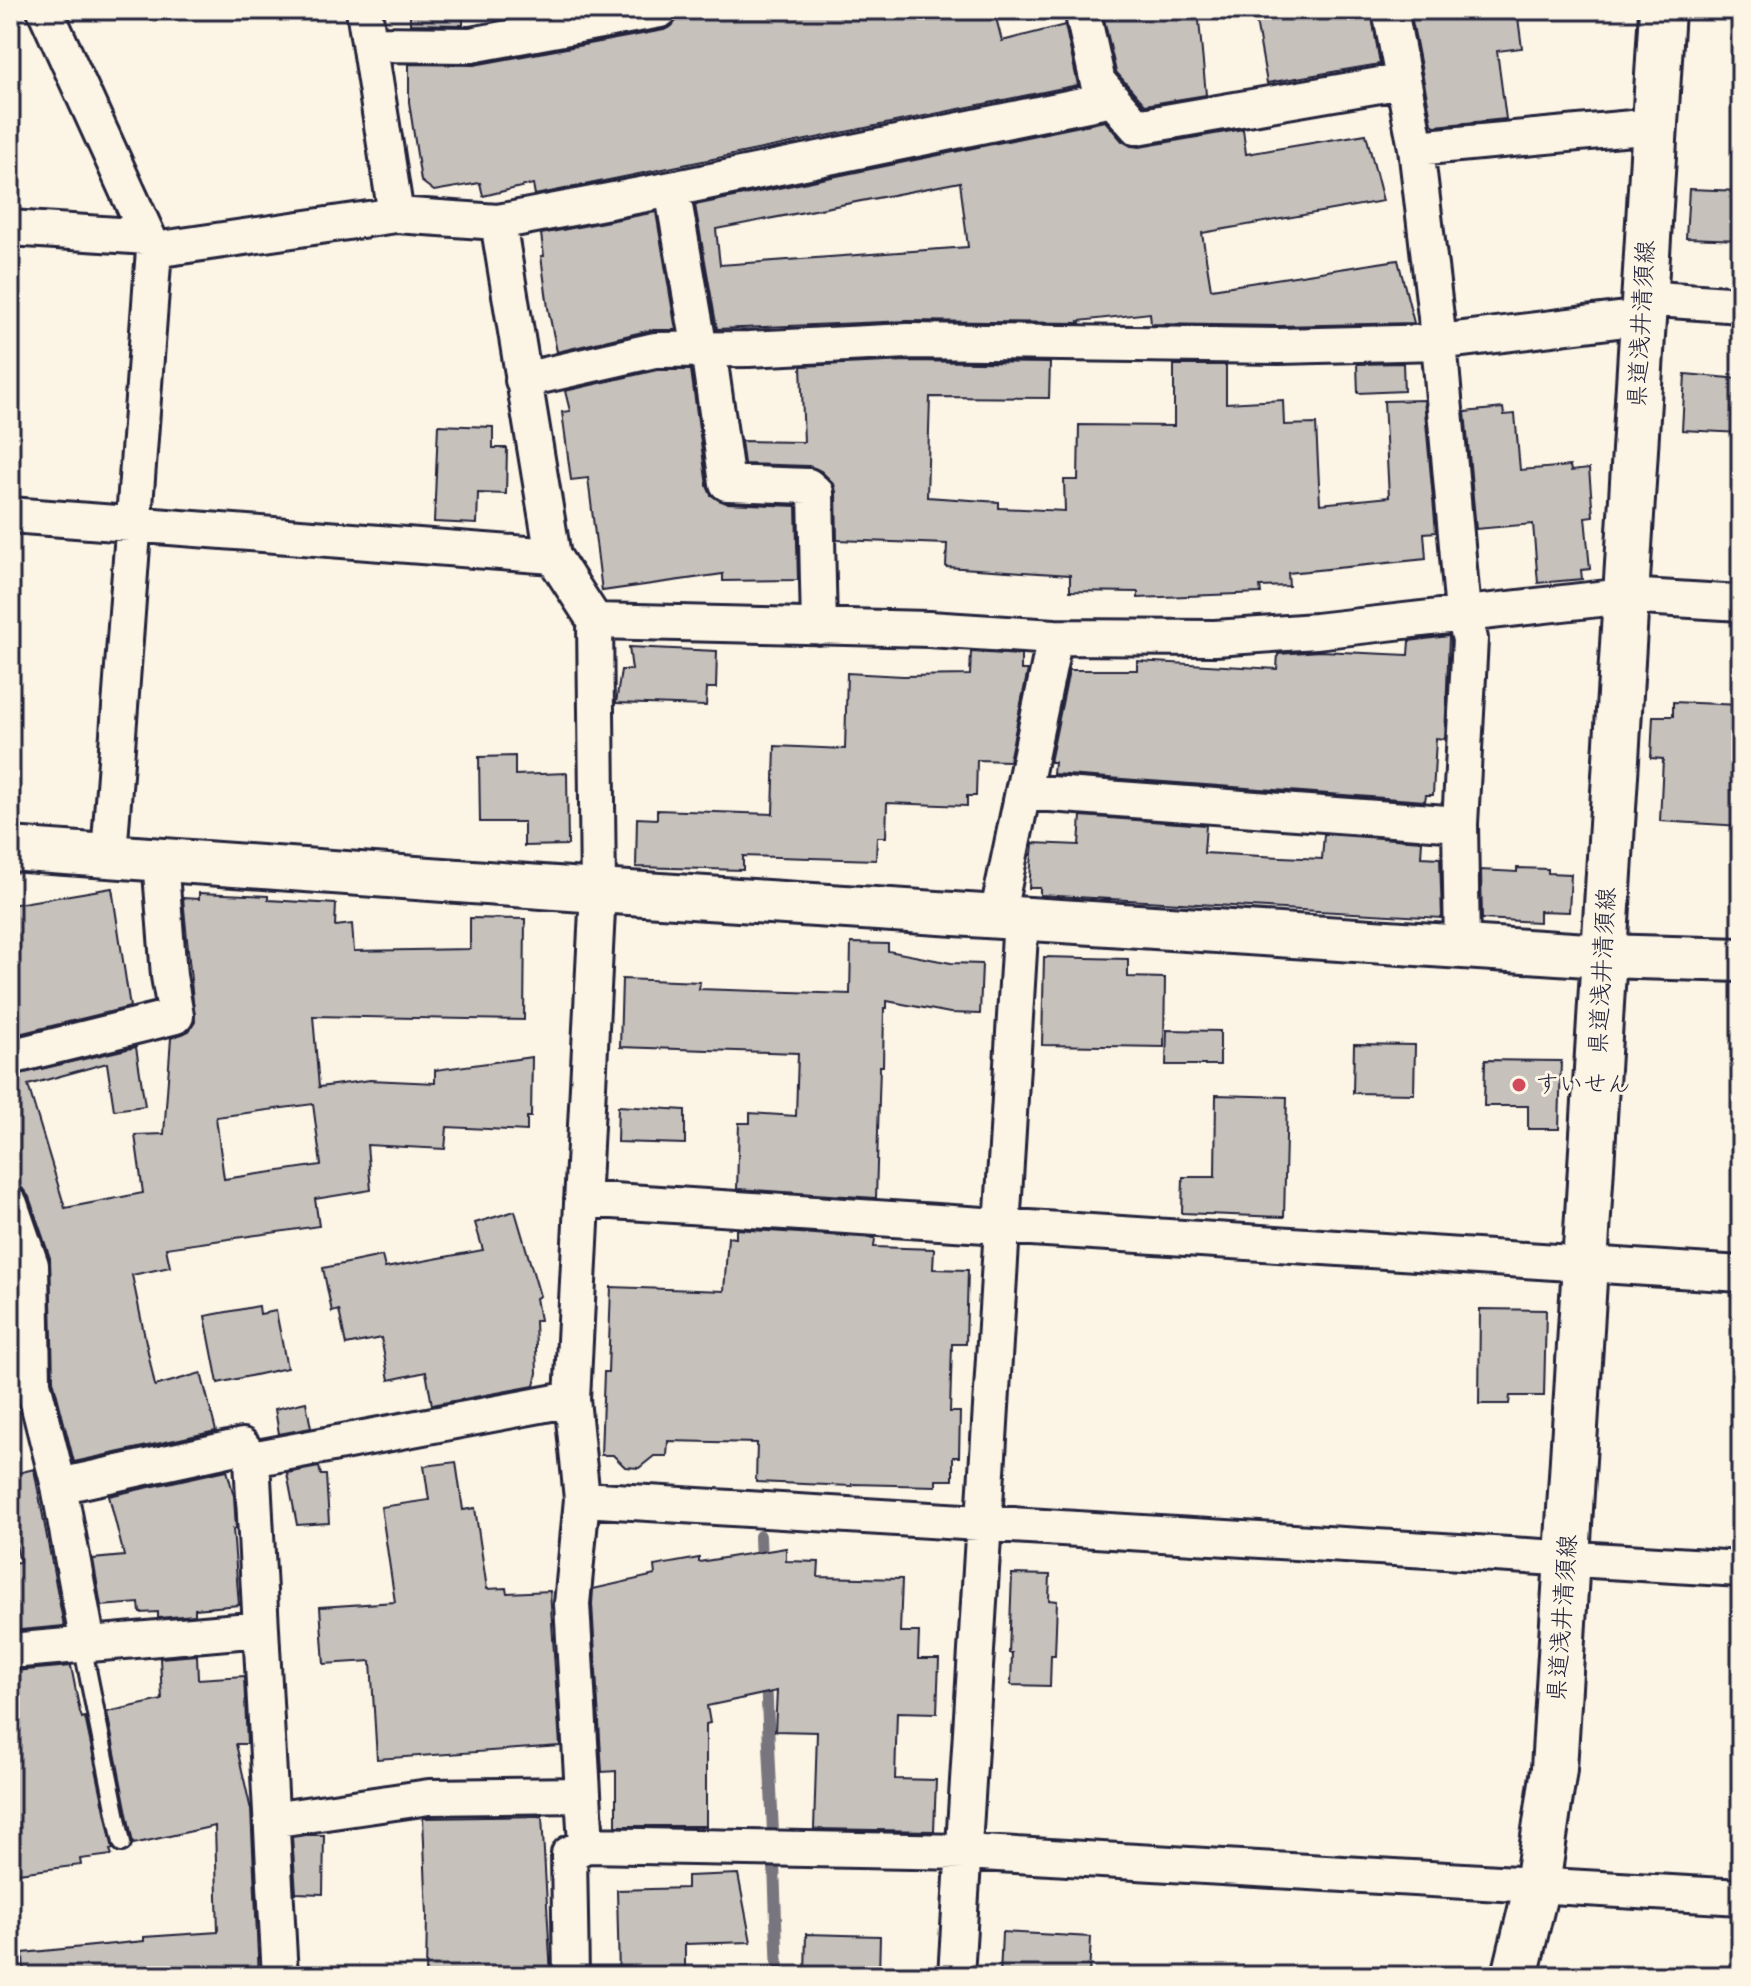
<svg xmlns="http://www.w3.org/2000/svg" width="1751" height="1986" viewBox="0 0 1751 1986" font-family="'Architects Daughter','Klee One',sans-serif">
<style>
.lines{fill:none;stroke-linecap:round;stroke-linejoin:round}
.stream{stroke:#78757e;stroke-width:12}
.building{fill:#c6c1bb;stroke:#22223b;stroke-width:2;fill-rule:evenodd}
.service-casing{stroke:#22223b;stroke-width:22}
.minor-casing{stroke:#22223b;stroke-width:40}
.tertiary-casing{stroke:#22223b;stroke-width:48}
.secondary-casing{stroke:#22223b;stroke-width:50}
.service{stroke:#fcf5e5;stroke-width:16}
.minor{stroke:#fcf5e5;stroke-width:34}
.tertiary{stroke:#fcf5e5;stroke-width:42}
.secondary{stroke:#fcf5e5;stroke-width:44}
.poi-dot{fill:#d1495b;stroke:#fcf5e5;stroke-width:3}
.labels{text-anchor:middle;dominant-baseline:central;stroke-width:6;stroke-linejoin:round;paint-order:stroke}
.street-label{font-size:24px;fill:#22223b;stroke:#fcf5e5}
.poi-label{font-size:24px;fill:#22223b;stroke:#fcf5e5;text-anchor:start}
</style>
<rect width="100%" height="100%" fill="#fcf5e5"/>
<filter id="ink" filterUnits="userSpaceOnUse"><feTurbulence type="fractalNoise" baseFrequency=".0125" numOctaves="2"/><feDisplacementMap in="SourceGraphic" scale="16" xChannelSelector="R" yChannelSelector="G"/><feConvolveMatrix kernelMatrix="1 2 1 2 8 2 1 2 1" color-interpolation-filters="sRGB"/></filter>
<g filter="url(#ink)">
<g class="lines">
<path class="stream" d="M 760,1536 L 761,1565
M 766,1679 L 773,1833
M 774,1864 L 778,1976"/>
</g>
<path class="building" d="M 410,10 L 463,10 L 463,25 L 410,24 Z
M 700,10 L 994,10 L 1002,41 L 1065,25 L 1078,85 L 535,195 L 533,184 L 483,196 L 480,183 L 434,191 L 421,181 L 409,102 L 409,64 L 474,65 L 664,30 L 672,26 L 679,17 Z
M 1102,10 L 1198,10 L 1206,95 L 1145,105 L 1116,72 Z
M 1254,10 L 1371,10 L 1380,64 L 1267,83 Z
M 1410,10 L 1517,10 L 1522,48 L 1497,51 L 1506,119 L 1435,126 L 1432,124 Z
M 1105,121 L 1122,141 L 1131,146 L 1140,147 L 1243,129 L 1246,154 L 1366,134 L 1383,201 L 1202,233 L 1211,289 L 1398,260 L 1414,323 L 1279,326 L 1151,324 L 1150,313 L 1079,321 L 1080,323 L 908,321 L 717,329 L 695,205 ZM 960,182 L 968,247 L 720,265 L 716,229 Z
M 1689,189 L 1741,191 L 1741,240 L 1686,238 Z
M 656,212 L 676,330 L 651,330 L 557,352 L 548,308 L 541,256 L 544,256 L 541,234 Z
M 908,361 L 1050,363 L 1049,398 L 930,397 L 927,497 L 999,502 L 999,508 L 1065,511 L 1064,480 L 1078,480 L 1079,425 L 1174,426 L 1174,365 L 1226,365 L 1226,403 L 1283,400 L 1284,425 L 1316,424 L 1320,504 L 1389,497 L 1384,401 L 1424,400 L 1436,532 L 1424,533 L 1426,559 L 1288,573 L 1289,586 L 1260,587 L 1261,593 L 1138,598 L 1138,592 L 1070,591 L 1070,575 L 946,567 L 947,544 L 837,540 L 836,492 L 834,484 L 821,471 L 809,466 L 744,464 L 741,441 L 804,442 L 801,366 Z
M 1403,363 L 1404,391 L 1358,393 L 1357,364 Z
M 657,370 L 691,370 L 707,486 L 711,495 L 726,503 L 796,506 L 798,580 L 723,581 L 723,574 L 602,591 L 588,478 L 571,480 L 562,412 L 570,411 L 565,391 Z
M 1685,374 L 1741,379 L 1741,433 L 1682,430 Z
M 1503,408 L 1504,415 L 1515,414 L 1520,470 L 1570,466 L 1571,471 L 1589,469 L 1593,516 L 1585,517 L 1590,569 L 1581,570 L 1582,579 L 1538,583 L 1533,524 L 1476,529 L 1465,412 Z
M 438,425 L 493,427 L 493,448 L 507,448 L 506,494 L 478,493 L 477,524 L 434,522 Z
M 1449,636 L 1445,739 L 1436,738 L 1433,795 L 1426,795 L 1425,801 L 1053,774 L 1054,762 L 1050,762 L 1069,670 L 1137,670 L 1137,661 L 1277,669 L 1278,654 L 1320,651 L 1408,655 L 1409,641 Z
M 629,647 L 717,651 L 716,688 L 707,688 L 706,706 L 616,703 L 621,670 L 632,670 Z
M 971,652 L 1021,655 L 1021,670 L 1028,670 L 1009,761 L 977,760 L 976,796 L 967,796 L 967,806 L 887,803 L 886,837 L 877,837 L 876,860 L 743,856 L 743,870 L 636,867 L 637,818 L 657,819 L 657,810 L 773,814 L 775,746 L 845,749 L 847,673 L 903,676 L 970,675 Z
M 1673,702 L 1741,705 L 1741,826 L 1660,821 L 1663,759 L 1651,758 L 1653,716 L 1673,716 Z
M 515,756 L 515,775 L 567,773 L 568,845 L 524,846 L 524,822 L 480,822 L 479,757 Z
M 1081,816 L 1206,825 L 1204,853 L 1322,859 L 1324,834 L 1422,841 L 1421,857 L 1440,858 L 1442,918 L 1040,895 L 1040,888 L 1029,888 L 1033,843 L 1079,845 Z
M 1517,868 L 1548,869 L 1548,873 L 1571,874 L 1569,912 L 1539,911 L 1539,922 L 1482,919 L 1481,870 L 1517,872 Z
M 112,888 L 130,1007 L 10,1036 L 10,905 Z
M 199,893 L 268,896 L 268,900 L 336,904 L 335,926 L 352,924 L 354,951 L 470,949 L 470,918 L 525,919 L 524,1020 L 313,1016 L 319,1087 L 370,1080 L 435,1083 L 435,1070 L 532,1057 L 531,1117 L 527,1117 L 527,1131 L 447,1127 L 445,1149 L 367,1145 L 371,1190 L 315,1199 L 319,1226 L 166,1248 L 170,1267 L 132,1275 L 155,1386 L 201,1373 L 216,1431 L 74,1462 L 53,1380 L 50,1258 L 29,1197 L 22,1188 L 10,1185 L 10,1076 L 136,1047 L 145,1106 L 114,1110 L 107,1063 L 28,1085 L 65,1208 L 143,1193 L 135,1135 L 164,1134 L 171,1038 L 189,1031 L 195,1022 L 183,898 L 199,899 ZM 313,1104 L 321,1165 L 224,1179 L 216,1117 Z
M 851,943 L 888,944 L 888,951 L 951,963 L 982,964 L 980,1014 L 950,1013 L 887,1001 L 887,1008 L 884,1008 L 883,1066 L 880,1066 L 876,1198 L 737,1189 L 739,1123 L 750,1123 L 750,1113 L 796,1116 L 798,1053 L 620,1047 L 622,979 L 700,982 L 699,989 L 850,994 Z
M 1044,957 L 1128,959 L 1128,977 L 1165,978 L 1164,1047 L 1042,1045 Z
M 1167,1030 L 1220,1031 L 1220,1065 L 1166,1065 Z
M 1354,1044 L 1415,1045 L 1414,1094 L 1353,1093 Z
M 1485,1060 L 1561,1061 L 1559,1129 L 1528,1129 L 1528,1106 L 1484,1106 Z
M 1216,1095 L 1287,1097 L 1284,1217 L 1182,1213 L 1183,1177 L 1215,1177 Z
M 618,1106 L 685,1110 L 685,1144 L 617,1142 Z
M 515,1211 L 540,1296 L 536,1298 L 540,1320 L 535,1321 L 537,1373 L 534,1386 L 432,1405 L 426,1372 L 389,1380 L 381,1338 L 346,1345 L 339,1310 L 332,1312 L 323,1268 L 382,1256 L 385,1268 L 483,1250 L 475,1223 Z
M 736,1229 L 875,1238 L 874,1247 L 934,1249 L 933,1269 L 968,1270 L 966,1344 L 952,1344 L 950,1412 L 960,1412 L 959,1457 L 953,1457 L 953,1480 L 936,1480 L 936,1486 L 852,1484 L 852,1486 L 756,1482 L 757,1443 L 668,1441 L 667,1456 L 654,1456 L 639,1468 L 625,1467 L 613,1455 L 601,1455 L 604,1372 L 608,1372 L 611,1287 L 724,1291 L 728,1237 L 736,1238 Z
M 259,1306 L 260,1314 L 276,1311 L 287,1368 L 218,1383 L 205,1316 Z
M 1480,1309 L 1546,1310 L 1544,1396 L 1510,1396 L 1509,1404 L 1479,1404 Z
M 306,1402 L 311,1428 L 279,1434 L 275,1409 Z
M 456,1462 L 463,1510 L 475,1508 L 487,1589 L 506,1588 L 507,1593 L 550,1591 L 560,1746 L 377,1759 L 371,1661 L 324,1664 L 320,1607 L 395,1602 L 381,1507 L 429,1500 L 424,1466 Z
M 319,1467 L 321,1475 L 326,1475 L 329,1523 L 297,1525 L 287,1473 Z
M 34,1469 L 64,1626 L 10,1631 L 10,1563 L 20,1562 L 10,1521 L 10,1475 Z
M 227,1470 L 234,1496 L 236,1529 L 233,1529 L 239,1605 L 195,1609 L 195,1615 L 158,1618 L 158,1612 L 140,1613 L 139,1603 L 101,1606 L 93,1559 L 124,1556 L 109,1496 Z
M 786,1548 L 786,1561 L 819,1562 L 818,1577 L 902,1579 L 900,1632 L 919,1632 L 918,1659 L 939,1659 L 937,1713 L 897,1712 L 895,1779 L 936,1780 L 934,1831 L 814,1829 L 817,1732 L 775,1731 L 777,1691 L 707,1706 L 710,1723 L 706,1724 L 706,1826 L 616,1826 L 616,1771 L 602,1772 L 592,1604 L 593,1589 L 655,1575 L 654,1566 L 699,1558 L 699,1562 Z
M 1012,1574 L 1050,1575 L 1049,1600 L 1057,1601 L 1055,1655 L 1051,1655 L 1050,1686 L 1011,1685 L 1012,1653 L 1009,1653 Z
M 197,1655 L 198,1679 L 244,1676 L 247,1744 L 236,1744 L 251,1810 L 259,1976 L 24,1976 L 23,1953 L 144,1941 L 144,1937 L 218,1932 L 215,1826 L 133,1844 L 107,1712 L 162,1700 L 160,1658 Z
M 71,1666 L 80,1712 L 82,1718 L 85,1717 L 113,1849 L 110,1850 L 112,1855 L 80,1859 L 81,1865 L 10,1874 L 10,1694 L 19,1692 L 15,1671 Z
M 542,1816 L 551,1976 L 426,1976 L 427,1915 L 423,1818 Z
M 306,1835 L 324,1835 L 323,1894 L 296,1893 L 292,1837 Z
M 738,1874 L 751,1942 L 685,1944 L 685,1976 L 619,1976 L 617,1890 L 687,1888 L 687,1876 Z
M 1002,1932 L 1091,1937 L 1089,1976 L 1000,1976 Z
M 806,1934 L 880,1936 L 879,1976 L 805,1976 Z"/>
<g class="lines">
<defs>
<path id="service" d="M 82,1644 L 122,1843"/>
<path id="minor" d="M 45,10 L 154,250 L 109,855
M 364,10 L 396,215
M 1390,10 L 1416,148 L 1439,342 L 1463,613 L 1470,639 L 1460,824 L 1462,947
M 370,44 L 471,45 L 660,10
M 1098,82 L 1137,127 L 1403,81
M 1416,148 L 1654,126
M 672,189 L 700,350
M 498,222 L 553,556 L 595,621 L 598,891 L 572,1399 L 582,1499 L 572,1604 L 586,1845 L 569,1854 L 571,1976
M 10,228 L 148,237
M 154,250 L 396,215 L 498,222 L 672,189 L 1102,101 L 1082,10
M 1643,298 L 1741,305
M 708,349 L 727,483 L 808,486 L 816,493 L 819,627
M 523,380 L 655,350 L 749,349 L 908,341 L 1279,346 L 1439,342 L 1642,317
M 10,515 L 553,556
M 595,621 L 929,629 L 1055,637 L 1215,638 L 1316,631 L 1625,596 L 1741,603
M 1023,792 L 1460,824
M 997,917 L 1055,637
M 10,1057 L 176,1016 L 169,976 L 160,859
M 582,1199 L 1741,1274
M 10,1204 L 31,1265 L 33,1383 L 59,1486 L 88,1644
M 59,1486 L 242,1446 L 252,1459
M 582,1499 L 1741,1569
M 261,1629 L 252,1459 L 572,1399
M 10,1651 L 261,1629 L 280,1976
M 271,1820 L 429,1797 L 583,1795
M 586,1845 L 964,1852 L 1741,1897
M 956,1976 L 1021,919"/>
<path id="tertiary" d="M 10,849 L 598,891 L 1603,956 L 1741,960"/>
<path id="secondary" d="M 1515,1976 L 1537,1885 L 1554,1769 L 1662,10"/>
</defs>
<use href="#service" class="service-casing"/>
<use href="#minor" class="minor-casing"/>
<use href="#tertiary" class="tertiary-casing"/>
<use href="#secondary" class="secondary-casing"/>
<use href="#service" class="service"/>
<use href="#minor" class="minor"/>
<use href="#tertiary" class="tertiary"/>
<use href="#secondary" class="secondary"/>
</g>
</g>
<circle class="poi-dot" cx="1519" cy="1085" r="8"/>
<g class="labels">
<g class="street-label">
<text transform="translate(1642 324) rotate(-87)">県道浅井清須線</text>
<text transform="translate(1603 971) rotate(-87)">県道浅井清須線</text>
<text transform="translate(1563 1618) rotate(-86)">県道浅井清須線</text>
</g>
<g class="poi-label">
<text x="1535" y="1085">すいせん</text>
</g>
</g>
<rect width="1751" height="1986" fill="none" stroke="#fcf5e5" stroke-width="40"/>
<rect x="20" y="20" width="1711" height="1946" fill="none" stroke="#22223b" stroke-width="3" filter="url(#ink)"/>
</svg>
